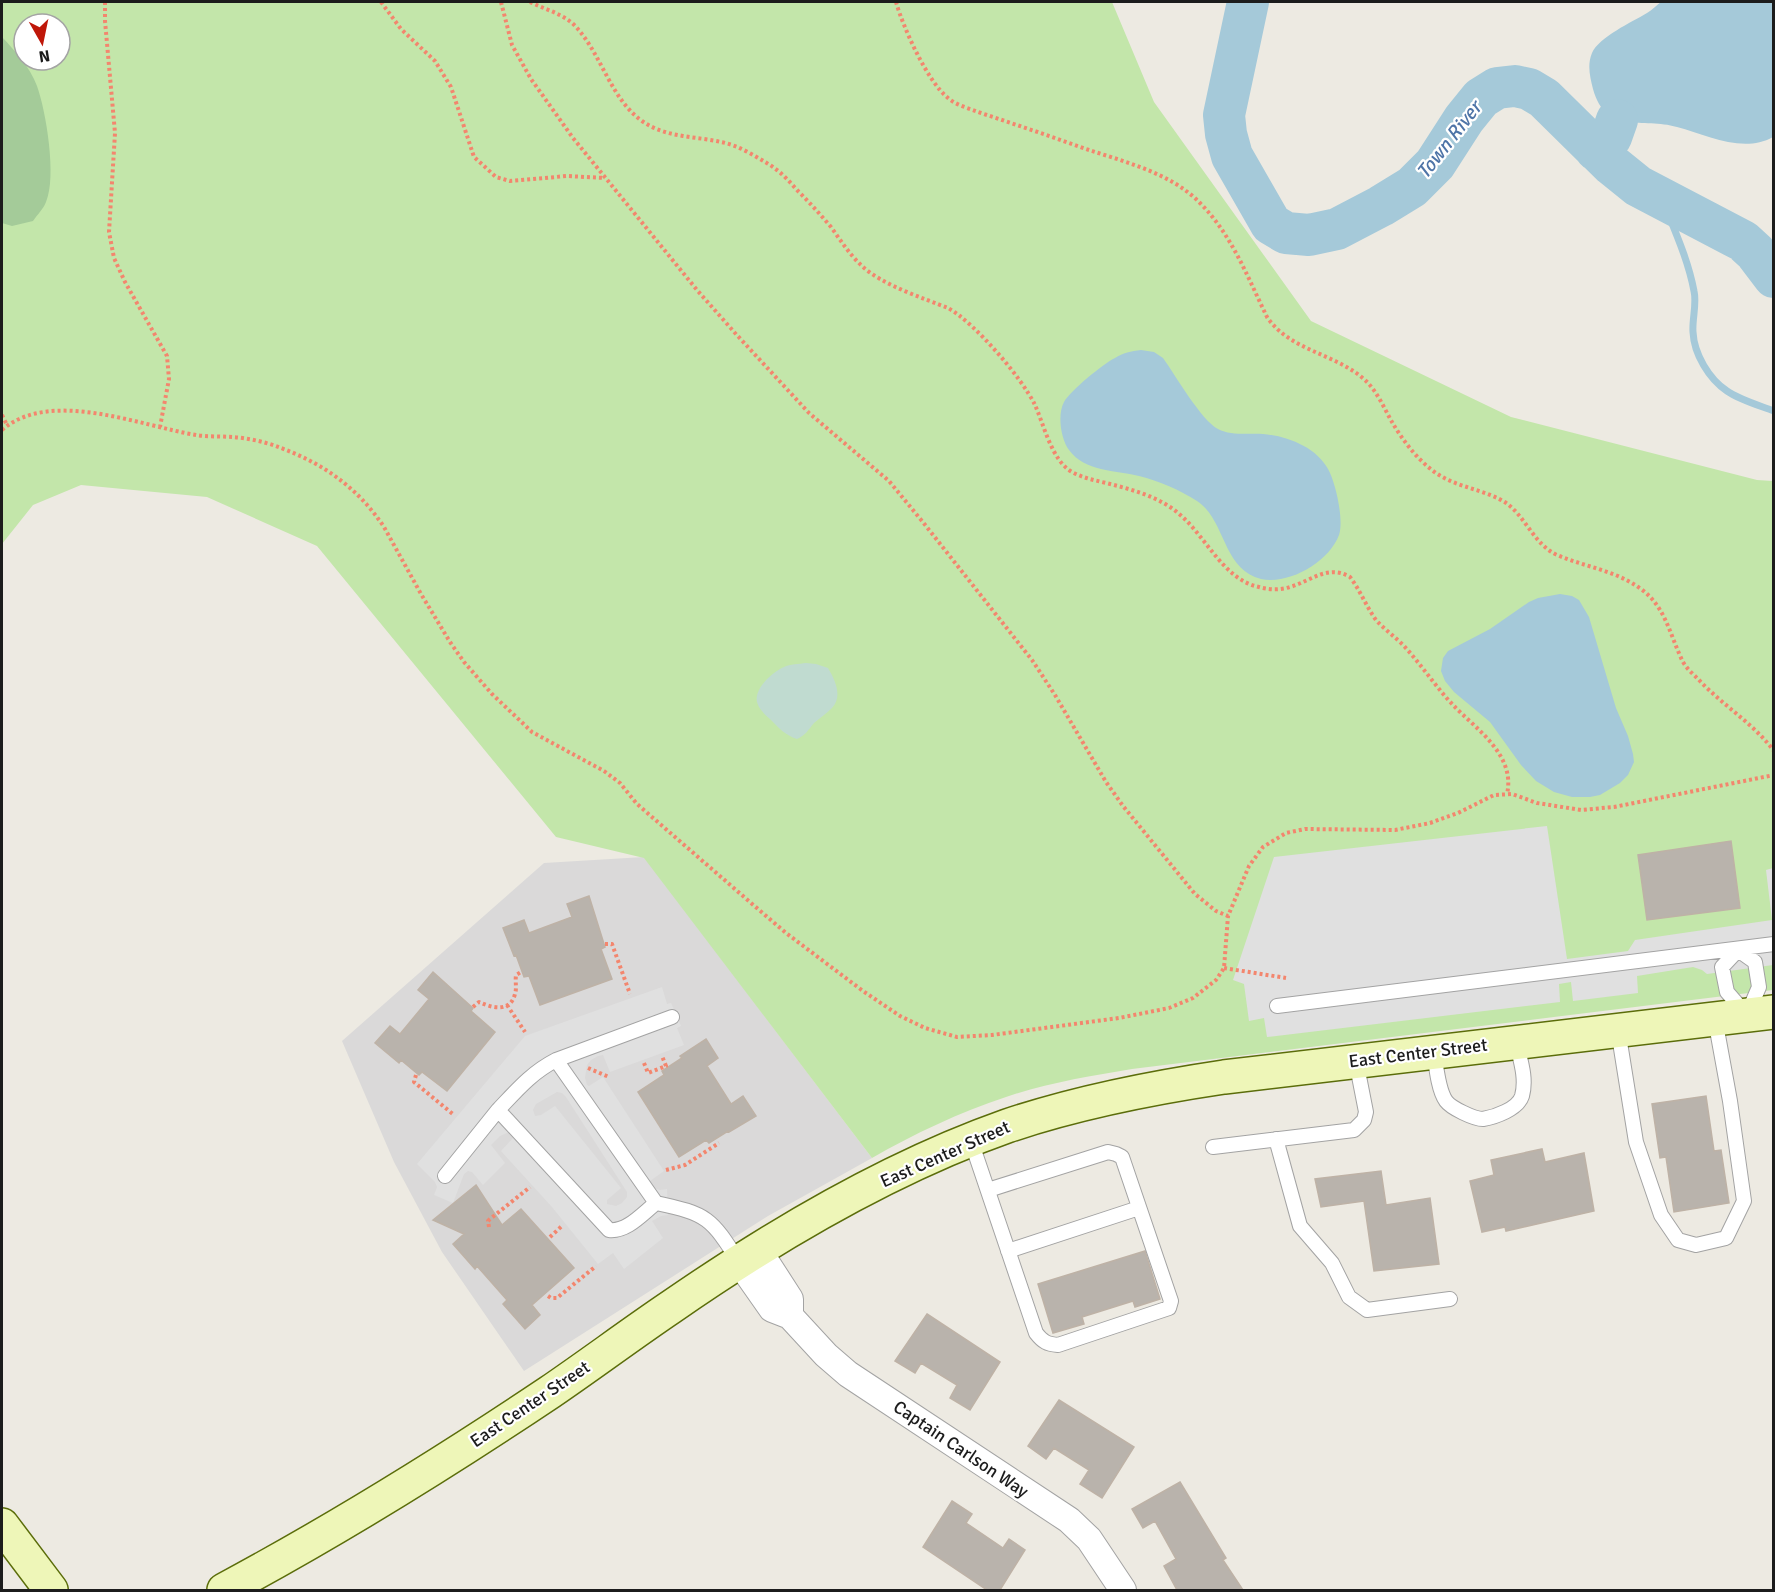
<svg xmlns="http://www.w3.org/2000/svg" width="1775" height="1592" viewBox="0 0 1775 1592" font-family="Signika,sans-serif">
<style>
.residential{fill:#dad9d9}
.grass{fill:#c3e6aa;fill-rule:evenodd}
.forest{fill:#a4cb99}
.wetland{fill:#c0dbd0}
.parking{fill:#e0e0e0;fill-rule:evenodd}
.water{fill:#a5c9d9}
.lines{fill:none;stroke-linecap:round;stroke-linejoin:round}
.stream{stroke:#a5c9d9;stroke-width:7}
.river{stroke:#a5c9d9;stroke-width:42}
.building{fill:#b9b3ac;stroke:#beb2a6;stroke-width:1.5}
.service-casing{stroke:#a3a3a3;stroke-width:16}
.minor-casing{stroke:#a3a3a3;stroke-width:28}
.secondary-casing{stroke:#5b6d0a;stroke-width:36}
.path{stroke:#f3866e;stroke-width:4;stroke-dasharray:3 3;stroke-linecap:butt}
.service{stroke:#fff;stroke-width:14}
.minor{stroke:#fff;stroke-width:26}
.secondary{stroke:#eef6b8;stroke-width:33}
.labels{text-anchor:middle;dominant-baseline:central;stroke-width:4.5;stroke-linejoin:round;paint-order:stroke}
.street-label{font-size:18px;fill:#1c1c1c;stroke:#fff}
.water-label{font-size:20px;font-style:italic;fill:#4e74a7;stroke:#fff}
</style>
<rect width="100%" height="100%" fill="#edeae2"/>
<path class="residential" d="M 644,857 L 872,1158 L 768,1216 L 524,1371 L 442,1252 L 394,1162 L 342,1041 L 544,863 Z"/>
<path class="grass" d="M 2,2 L 1112,2 L 1154,102 L 1311,321 L 1511,417 L 1757,480 L 1773,481 L 1773,990 L 1132,1069 C 1090,1076 1047,1083 1006,1097 C 960,1112 914,1134 872,1158 L 644,858 L 556,837 L 317,546 L 207,497 L 81,485 L 33,505 L 2,544 ZM 24,24 L 60,24 L 60,60 L 24,60 Z"/>
<path class="forest" d="M 2,37 C 15,51 30,67 37,86 C 46,111 57,177 46,202 C 44,208 37,215 33,221 L 12,226 L 2,223 Z"/>
<path class="wetland" d="M 806,663 L 816,664 L 828,668 C 835,680 843,696 832,708 C 827,713 820,718 814,723 C 808,730 806,735 797,739 C 785,735 780,729 771,720 C 766,715 759,710 757,702 C 754,689 772,672 784,667 C 790,664 799,664 806,663 Z"/>
<path class="parking" d="M 1547,826 L 1567,959 L 1628,951 L 1635,940 L 1772,920 L 1766,870 L 1773,868 L 1773,965 L 1707,974 L 1702,970 L 1693,967 L 1637,976 L 1638,993 L 1573,1001 L 1571,982 L 1559,984 L 1560,1002 L 1267,1037 L 1264,1018 L 1249,1021 L 1244,984 L 1233,980 L 1274,857 Z
M 662,987 L 667,1004 L 671,1003 L 681,1026 L 677,1028 L 684,1045 L 610,1072 L 603,1055 L 598,1056 L 591,1060 L 587,1065 L 585,1078 L 587,1085 L 589,1086 L 603,1077 L 664,1171 L 650,1181 L 654,1188 L 660,1190 L 667,1189 L 668,1215 L 661,1216 L 652,1221 L 663,1238 L 624,1269 L 613,1253 L 598,1264 L 552,1207 L 501,1151 L 513,1138 L 513,1133 L 509,1132 L 500,1136 L 491,1145 L 505,1163 L 483,1185 L 472,1172 L 468,1171 L 464,1174 L 453,1203 L 434,1195 L 437,1187 L 435,1182 L 417,1164 L 525,1036 ZM 557,1092 L 562,1093 L 566,1097 L 627,1192 L 627,1197 L 622,1203 L 616,1206 L 607,1204 L 607,1200 L 621,1188 L 555,1106 L 541,1115 L 535,1116 L 533,1110 L 536,1104 Z"/>
<path class="water" d="M 1661,2 L 1773,2 L 1773,137 C 1743,154 1707,135 1677,127 C 1643,117 1606,136 1593,89 C 1590,77 1587,65 1592,53 C 1599,37 1632,22 1647,13 C 1652,10 1657,5 1661,2 Z
M 1141,350 L 1154,352 L 1163,358 C 1176,376 1201,420 1218,429 C 1231,436 1249,433 1263,434 C 1287,436 1316,447 1328,469 C 1336,483 1344,521 1339,535 C 1329,562 1289,585 1261,579 C 1222,569 1226,520 1197,501 C 1180,490 1159,481 1139,476 C 1115,470 1085,472 1069,450 C 1061,439 1057,415 1064,402 C 1071,390 1103,364 1115,358 C 1123,353 1131,351 1141,350 Z
M 1560,594 L 1572,596 L 1579,600 L 1589,617 L 1616,708 L 1628,736 L 1633,754 L 1634,762 L 1628,775 L 1620,783 L 1600,795 L 1590,797 L 1572,797 L 1554,792 L 1536,781 L 1521,765 L 1490,722 L 1454,692 L 1445,681 L 1441,671 L 1443,658 L 1448,651 L 1490,629 L 1529,602 L 1538,598 Z"/>
<g class="lines">
<path class="stream" d="M 1662,199 C 1674,229 1688,259 1694,291 C 1697,304 1692,319 1693,332 C 1694,354 1709,379 1727,391 C 1740,400 1758,405 1774,411"/>
<path class="river" d="M 1248,2 L 1224,115 L 1226,134 L 1232,156 L 1271,224 L 1286,233 L 1309,235 L 1337,229 L 1381,206 L 1412,187 L 1435,164 L 1464,119 L 1481,98 L 1497,88 L 1515,86 L 1529,89 L 1544,98 L 1612,165 L 1638,186 L 1743,241 L 1755,252 L 1774,277
M 1596,150 L 1611,137 L 1617,120"/>
</g>
<path class="building" d="M 1731,841 L 1740,908 L 1647,920 L 1638,855 Z
M 589,896 L 605,947 L 601,949 L 612,979 L 540,1005 L 529,976 L 524,977 L 516,955 L 514,956 L 503,928 L 524,920 L 529,933 L 572,917 L 567,904 Z
M 433,972 L 473,1008 L 471,1011 L 495,1032 L 447,1091 L 422,1072 L 419,1075 L 401,1060 L 399,1063 L 375,1043 L 390,1026 L 400,1034 L 429,999 L 418,990 Z
M 706,1039 L 718,1058 L 707,1066 L 731,1104 L 743,1096 L 756,1116 L 729,1132 L 728,1131 L 709,1143 L 706,1140 L 679,1157 L 638,1092 L 664,1075 L 662,1071 L 682,1058 L 680,1056 Z
M 1706,1096 L 1714,1151 L 1721,1150 L 1729,1203 L 1674,1212 L 1666,1157 L 1660,1158 L 1652,1104 Z
M 1542,1149 L 1545,1162 L 1584,1153 L 1594,1211 L 1506,1231 L 1505,1227 L 1482,1232 L 1470,1181 L 1494,1175 L 1491,1160 Z
M 1381,1171 L 1386,1205 L 1430,1198 L 1439,1264 L 1374,1271 L 1364,1201 L 1321,1207 L 1315,1179 Z
M 476,1185 L 502,1225 L 521,1209 L 574,1268 L 532,1305 L 540,1315 L 525,1329 L 503,1304 L 507,1300 L 477,1266 L 475,1269 L 453,1244 L 464,1234 L 433,1220 Z
M 1145,1251 L 1160,1299 L 1135,1307 L 1133,1301 L 1082,1317 L 1084,1324 L 1053,1333 L 1038,1284 Z
M 927,1314 L 1000,1362 L 970,1410 L 950,1398 L 957,1385 L 921,1363 L 915,1373 L 895,1361 Z
M 1059,1400 L 1134,1447 L 1102,1498 L 1080,1484 L 1089,1470 L 1054,1448 L 1046,1459 L 1028,1446 Z
M 1180,1482 L 1226,1558 L 1223,1560 L 1243,1590 L 1177,1590 L 1164,1566 L 1176,1559 L 1155,1521 L 1143,1528 L 1132,1509 Z
M 952,1501 L 972,1514 L 966,1523 L 1003,1548 L 1009,1539 L 1025,1550 L 1000,1590 L 987,1590 L 923,1547 Z"/>
<g class="lines">
<defs>
<path id="service" d="M 1738,950 L 1755,962 L 1759,987 L 1747,1015 L 1727,992 L 1722,967 Z
M 1277,1006 L 1774,944
M 672,1017 L 556,1060 C 531,1073 517,1090 498,1110 L 609,1230 C 627,1232 642,1214 656,1203 C 708,1214 711,1218 739,1262
M 1618,1030 L 1636,1142 L 1661,1215 L 1678,1240 L 1696,1245 L 1726,1238 L 1744,1201 L 1730,1101 L 1715,1019
M 1434,1051 C 1436,1065 1438,1090 1446,1101 C 1451,1108 1474,1119 1483,1119 C 1495,1117 1518,1109 1522,1096 C 1527,1078 1520,1059 1516,1041
M 556,1060 L 656,1203
M 1276,1139 L 1300,1226 L 1332,1263 L 1349,1297 L 1367,1310 L 1450,1299
M 971,1141 L 1036,1333 C 1043,1342 1047,1344 1058,1345 L 1169,1308 L 1171,1301 L 1122,1157 L 1116,1154 L 1108,1152 L 988,1190
M 1213,1147 L 1354,1130 L 1364,1120 L 1366,1112 L 1356,1061
M 445,1176 L 498,1110
M 1008,1251 L 1139,1208"/>
<path id="minor" d="M 759,1251 L 790,1299 L 790,1316
M 739,1262 L 772,1309 L 790,1316 L 826,1355 L 848,1374 L 1069,1520 L 1089,1539 L 1123,1590"/>
<path id="secondary" d="M 2,1525 L 51,1590
M 224,1590 C 336,1530 444,1463 550,1392 C 591,1364 631,1334 671,1307 C 775,1235 888,1168 1007,1126 C 1078,1102 1150,1088 1224,1077 L 1774,1012"/>
</defs>
<use href="#service" class="service-casing"/>
<use href="#minor" class="minor-casing"/>
<use href="#secondary" class="secondary-casing"/>
<path class="path" d="M 105,2 L 105,21 L 115,133 L 109,232 L 114,258 L 125,282 L 167,356 L 169,379 L 160,427
M 381,2 L 401,29 L 435,61 L 451,87 L 474,157 L 496,177 L 510,181 L 567,176 L 605,178
M 501,2 L 512,45 L 531,79 L 573,138 L 697,290 L 735,333 L 809,413 L 889,481 L 922,521 L 1032,660 L 1055,695 L 1106,782 L 1123,806 L 1195,894 L 1216,911 L 1228,916
M 530,2 C 546,10 565,14 577,28 C 602,56 611,99 642,121 C 666,138 695,136 721,142 C 738,145 755,156 770,165 C 781,172 789,181 797,190 C 809,202 820,214 831,227 C 841,241 850,255 862,266 C 882,285 923,298 948,308 C 975,323 1022,378 1035,405 C 1044,425 1052,461 1072,472 C 1083,478 1094,480 1106,483 C 1130,489 1153,495 1173,509 C 1205,532 1221,579 1259,587 C 1269,590 1281,590 1290,587 C 1311,581 1328,564 1350,577 C 1360,590 1366,606 1376,620 C 1384,629 1394,636 1403,645 C 1421,664 1435,686 1453,705 C 1476,729 1516,755 1507,794
M 896,2 C 903,27 927,81 948,98 C 956,105 968,108 978,112 C 1014,124 1050,136 1086,149 C 1125,162 1171,173 1200,203 C 1232,235 1248,278 1267,317 C 1290,351 1335,353 1365,380 C 1377,391 1384,408 1392,422 C 1402,439 1416,458 1432,470 C 1453,487 1480,488 1503,501 C 1525,514 1533,544 1557,555 C 1585,567 1615,570 1641,589 C 1666,607 1670,636 1683,662 C 1687,669 1693,674 1698,679 C 1722,705 1753,723 1774,751
M 2,415 L 7,425
M 2,430 C 50,388 141,426 196,435 C 207,437 220,436 232,437 C 248,438 266,442 281,448 C 324,464 358,488 384,527 L 421,594 L 450,642 L 464,662 L 492,694 L 532,732 L 604,771 L 620,783 L 637,804 L 751,903 L 786,933 L 863,991 L 900,1016 L 925,1028 L 957,1037 L 992,1035 L 1119,1018 L 1169,1008 L 1193,998 L 1216,980 L 1224,968 L 1228,916 L 1249,866 L 1263,847 L 1286,833 L 1305,829 L 1395,830 L 1430,823 L 1458,813 L 1494,795 L 1512,794 L 1537,803 L 1581,810 L 1614,807 L 1774,775
M 605,944 L 612,944 L 630,994
M 1224,968 L 1286,978
M 507,1005 L 525,1032
M 473,1007 L 479,1002 C 492,1008 510,1013 515,994 C 517,988 515,982 516,975 L 521,972
M 644,1063 L 648,1073 L 666,1066 L 662,1056
M 588,1068 L 609,1077
M 416,1075 L 414,1082 L 454,1115
M 666,1170 L 685,1165 L 719,1143
M 489,1227 L 488,1221 L 490,1219 L 530,1187
M 550,1237 L 563,1225
M 548,1296 L 551,1298 L 557,1298 L 596,1266"/>
<use href="#service" class="service"/>
<use href="#minor" class="minor"/>
<use href="#secondary" class="secondary"/>
</g>
<g class="labels">
<g class="street-label">
<text transform="translate(1418 1053) rotate(-7)">East Center Street</text>
<text transform="translate(945 1154) rotate(-24)">East Center Street</text>
<text transform="translate(530 1404) rotate(-34)">East Center Street</text>
<text transform="translate(961 1449) rotate(34)">Captain Carlson Way</text>
</g>
<g class="water-label">
<text transform="translate(1449 140) rotate(-52)">Town River</text>
</g>
</g>
<rect width="1775" height="1592" fill="none" stroke="#1c1c1c" stroke-width="6"/>
<g transform="translate(42 42) rotate(171)"><circle r="28" fill="#ffffff" stroke="#a4a4a4" stroke-width="1.5"/>
<path d="M0-4.5L10 22L0 15L-10 22Z" fill="#bf1709"/>
<text y="-9" font-size="16" font-weight="bold" text-anchor="middle" fill="#1c1c1c">N</text>
</g>
</svg>
